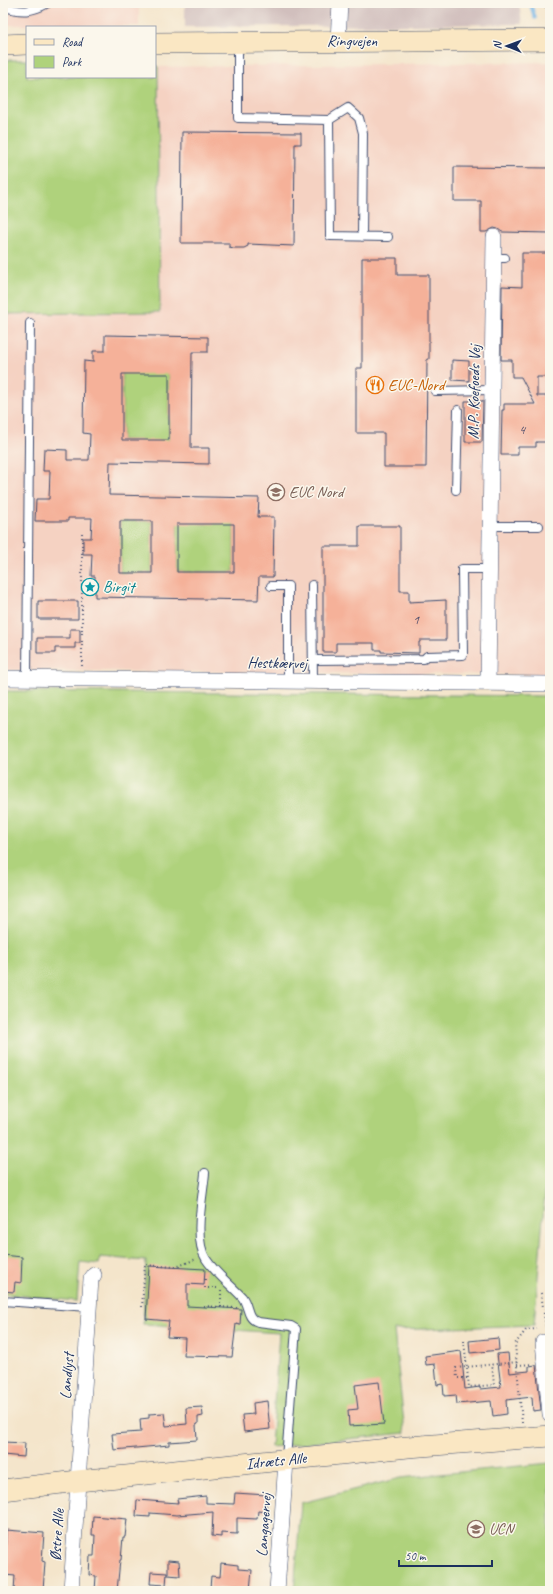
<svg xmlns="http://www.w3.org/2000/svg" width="553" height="1594" viewBox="0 0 553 1594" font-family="Caveat,sans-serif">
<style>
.built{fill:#f5d2c2}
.industrial{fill:#d1bfbd}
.green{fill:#afd27b;stroke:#65806c}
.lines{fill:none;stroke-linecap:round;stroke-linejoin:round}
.stream{stroke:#70b4e6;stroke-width:3.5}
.building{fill:#f5b199;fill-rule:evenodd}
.lane-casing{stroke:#3c4a6e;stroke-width:10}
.street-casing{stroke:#3c4a6e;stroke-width:16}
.secondary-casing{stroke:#3c4a6e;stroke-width:22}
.path{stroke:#3c4a6e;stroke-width:2;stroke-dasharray:1 3;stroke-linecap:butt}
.lane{stroke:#fff;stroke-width:8}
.street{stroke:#fff;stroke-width:15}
.secondary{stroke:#fae7c3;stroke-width:21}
.labels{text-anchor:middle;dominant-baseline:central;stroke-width:3;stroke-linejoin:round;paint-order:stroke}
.number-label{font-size:14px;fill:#52506d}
.street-label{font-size:16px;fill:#1b2f5e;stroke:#fbf7ec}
.food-label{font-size:16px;fill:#c56008;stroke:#fbf7ec;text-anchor:start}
.education-label{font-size:16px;fill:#785e54;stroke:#fbf7ec;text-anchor:start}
.culture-label{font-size:16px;fill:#0d838f;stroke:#fbf7ec;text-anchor:start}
</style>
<rect width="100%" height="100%" fill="#fbf7ec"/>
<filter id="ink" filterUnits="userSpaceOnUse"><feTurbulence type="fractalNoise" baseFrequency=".025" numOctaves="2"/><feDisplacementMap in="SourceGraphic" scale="8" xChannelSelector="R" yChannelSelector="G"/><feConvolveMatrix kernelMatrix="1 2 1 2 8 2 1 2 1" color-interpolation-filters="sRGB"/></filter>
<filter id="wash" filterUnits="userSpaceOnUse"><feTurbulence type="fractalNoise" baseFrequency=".012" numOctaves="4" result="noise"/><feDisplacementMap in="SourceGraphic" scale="16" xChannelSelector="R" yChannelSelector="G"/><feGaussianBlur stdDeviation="0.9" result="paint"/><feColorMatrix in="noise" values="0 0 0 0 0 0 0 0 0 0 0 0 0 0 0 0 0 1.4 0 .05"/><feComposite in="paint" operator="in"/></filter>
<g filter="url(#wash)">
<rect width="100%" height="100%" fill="#f4e5cb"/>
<path class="built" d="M 3,3 L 139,3 L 139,26 L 3,25 Z
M 550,62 L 550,675 L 3,670 L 3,314 L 160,312 L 158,67 Z"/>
<path class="industrial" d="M 185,3 L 519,3 L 522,24 L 185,27 Z"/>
<path class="green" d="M 3,60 L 27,60 L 27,77 L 155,77 L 155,64 L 158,67 L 160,312 L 3,314 Z
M 122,365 L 169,374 L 169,441 L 122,440 Z
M 120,521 L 152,521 L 152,573 L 120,573 Z
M 234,521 L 234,572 L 177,572 L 177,522 L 205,524 Z
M 7,691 L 550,696 L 550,1133 L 534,1325 L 394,1330 L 405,1433 L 271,1447 L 279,1333 L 143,1324 L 146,1261 L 100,1257 L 99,1264 L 80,1262 L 77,1301 L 3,1294 L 3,696 Z
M 550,1463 L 550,1591 L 294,1591 L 301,1503 L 400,1478 Z"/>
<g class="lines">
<path class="stream" d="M 530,3 L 535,18"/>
</g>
<g id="blocks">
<path class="building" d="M 182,132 L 301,133 L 301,144 L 295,144 L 294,246 L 248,244 L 248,246 L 244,248 L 234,248 L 229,247 L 229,243 L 181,243 Z
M 454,167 L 550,168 L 550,233 L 502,232 L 498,229 L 494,228 L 486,232 L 481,232 L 481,201 L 454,201 Z
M 522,253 L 550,253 L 550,377 L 537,377 L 537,396 L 550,396 L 550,442 L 536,442 L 536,447 L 518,447 L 518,455 L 501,455 L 502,410 L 504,410 L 504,404 L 535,404 L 521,377 L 512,377 L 512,360 L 501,360 L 502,286 L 522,287 Z
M 362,258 L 397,258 L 397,275 L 429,275 L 429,359 L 427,359 L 426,467 L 384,467 L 384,433 L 356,433 L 356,368 L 362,368 Z
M 105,335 L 208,337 L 208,352 L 192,352 L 191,448 L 209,448 L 209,464 L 110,462 L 109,495 L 259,498 L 258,517 L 274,517 L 273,577 L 259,577 L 258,600 L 95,597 L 95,576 L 91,576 L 92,554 L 83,554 L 83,538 L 91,538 L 92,518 L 68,518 L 68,521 L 35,521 L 36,499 L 49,499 L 50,471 L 43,471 L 44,449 L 67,450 L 67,460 L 89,460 L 90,434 L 83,433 L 84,361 L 93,362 L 93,351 L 105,351 ZM 122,374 L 169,374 L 169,440 L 122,440 ZM 120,521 L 152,521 L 152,573 L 120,573 ZM 177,524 L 234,524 L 234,572 L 177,572 Z
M 452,360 L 469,361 L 469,381 L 452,380 Z
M 465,401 L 483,401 L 482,442 L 465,442 Z
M 359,526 L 400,526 L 400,591 L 409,591 L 409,602 L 446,600 L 446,640 L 420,640 L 420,642 L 419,642 L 419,653 L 381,652 L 381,650 L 374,650 L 374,643 L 336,643 L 336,652 L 323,652 L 323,546 L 359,546 Z
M 38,601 L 78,601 L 78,619 L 38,619 Z
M 70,629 L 80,629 L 80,643 L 75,643 L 75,648 L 55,648 L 55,653 L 37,653 L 37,638 L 70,638 Z
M 3,1255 L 22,1257 L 21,1283 L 15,1282 L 14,1292 L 3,1291 Z
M 149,1266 L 205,1269 L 204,1285 L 187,1284 L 187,1306 L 241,1309 L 240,1325 L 236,1324 L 232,1357 L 184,1356 L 185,1338 L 167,1337 L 169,1321 L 146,1319 Z
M 498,1338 L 499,1350 L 470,1353 L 469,1341 Z
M 461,1351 L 465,1389 L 480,1387 L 480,1389 L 501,1387 L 497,1354 L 508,1353 L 510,1373 L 529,1371 L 529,1366 L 536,1365 L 541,1410 L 533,1411 L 532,1397 L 506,1400 L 507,1414 L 493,1416 L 491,1401 L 457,1404 L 456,1395 L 444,1396 L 443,1384 L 437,1385 L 435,1364 L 426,1365 L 425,1356 Z
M 379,1382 L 384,1424 L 349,1426 L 348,1410 L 358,1409 L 355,1385 Z
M 267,1401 L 270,1429 L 244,1432 L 242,1415 L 254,1414 L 253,1403 Z
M 202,1407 L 203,1416 L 198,1417 L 198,1424 L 196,1425 L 197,1440 L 169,1442 L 169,1445 L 114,1450 L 112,1434 L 141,1432 L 140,1419 L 149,1418 L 149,1414 L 164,1413 L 166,1426 L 187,1424 L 186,1408 Z
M 3,1442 L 25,1443 L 24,1457 L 3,1455 Z
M 235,1493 L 267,1495 L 266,1512 L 258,1511 L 257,1519 L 237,1518 L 237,1534 L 221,1533 L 221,1537 L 212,1536 L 213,1512 L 177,1515 L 150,1513 L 150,1517 L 136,1516 L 137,1500 L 178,1503 L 177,1499 L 206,1496 L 206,1503 L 234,1504 Z
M 93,1516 L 127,1519 L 125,1537 L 123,1537 L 121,1560 L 120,1560 L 117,1591 L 95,1591 L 96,1576 L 89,1575 L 90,1556 L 94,1556 L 95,1535 L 92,1535 Z
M 6,1530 L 44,1533 L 42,1561 L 45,1562 L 43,1591 L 14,1590 L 15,1576 L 5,1575 Z
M 168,1560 L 179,1561 L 180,1576 L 168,1575 Z
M 221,1563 L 238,1565 L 238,1569 L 252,1570 L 250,1590 L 210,1588 L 211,1576 L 220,1577 Z
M 151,1572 L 167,1573 L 166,1585 L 150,1584 Z"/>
</g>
</g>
<g filter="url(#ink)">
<use href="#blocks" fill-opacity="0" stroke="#3c4a6e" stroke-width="1"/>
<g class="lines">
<defs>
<path id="lane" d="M 547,3 L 550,4
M 3,6 C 21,13 32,12 48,3
M 238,43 L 238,118 L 329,120 L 330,236 L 388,237
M 329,120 L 348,108 L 359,118 L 363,133 L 362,237
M 494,258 L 505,258
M 435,391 L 492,390
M 456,490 L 458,410
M 490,526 L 539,526
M 312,585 L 313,681
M 271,586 L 288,586 L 288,681
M 313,660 L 424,659 L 427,656 L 463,655 L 462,569 L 490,569
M 27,678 L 30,323
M 205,1173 C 203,1197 193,1238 206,1259 C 216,1274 230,1284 242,1297 C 249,1305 246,1319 258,1322 L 291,1326 L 296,1329 L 286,1459
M 3,1301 L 89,1307"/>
<path id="street" d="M 338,41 L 340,3
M 3,678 L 550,684
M 488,683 L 494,237
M 543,1342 L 550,1414
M 71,1591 L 91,1279 L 94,1275
M 277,1591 L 286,1461"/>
<path id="secondary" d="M 155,43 L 550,40
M 3,45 L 27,44
M 3,1490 L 78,1481 L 408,1447 L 550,1436"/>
</defs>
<use href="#lane" class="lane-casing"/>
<use href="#street" class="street-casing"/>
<use href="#secondary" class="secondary-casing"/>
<path class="path" d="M 82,666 L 82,531
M 205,1275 L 205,1288 L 218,1288
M 541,1293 L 546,1328
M 204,1306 L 237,1308
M 142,1307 L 145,1265 L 176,1267 L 196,1259
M 221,1307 L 221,1290
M 545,1328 L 550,1327
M 464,1341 L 469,1387 L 494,1385 L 492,1364
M 517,1365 L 532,1364
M 467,1378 L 457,1378 L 456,1368 L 517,1362
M 522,1423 L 515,1344 L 526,1330 L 537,1329"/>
<use href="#lane" class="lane"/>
<use href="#street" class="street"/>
<use href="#secondary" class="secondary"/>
</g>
</g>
<defs>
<symbol id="restaurant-ring" viewBox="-11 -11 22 22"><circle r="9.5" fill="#fbf7ec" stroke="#e8710a" stroke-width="1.5"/><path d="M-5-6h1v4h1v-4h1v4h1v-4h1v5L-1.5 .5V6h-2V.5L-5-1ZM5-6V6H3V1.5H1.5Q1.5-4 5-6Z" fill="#e8710a"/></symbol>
<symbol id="school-ring" viewBox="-11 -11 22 22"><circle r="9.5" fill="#fbf7ec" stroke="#8d6e63" stroke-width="1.5"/><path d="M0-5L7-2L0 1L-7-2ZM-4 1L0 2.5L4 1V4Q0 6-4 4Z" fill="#8d6e63"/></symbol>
<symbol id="sight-ring" viewBox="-11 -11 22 22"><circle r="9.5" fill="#fbf7ec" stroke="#0f9aa8" stroke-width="1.5"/><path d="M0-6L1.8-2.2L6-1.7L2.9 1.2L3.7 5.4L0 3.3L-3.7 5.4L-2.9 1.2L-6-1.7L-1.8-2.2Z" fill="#0f9aa8"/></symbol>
<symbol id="university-ring" viewBox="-11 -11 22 22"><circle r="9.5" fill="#fbf7ec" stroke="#8d6e63" stroke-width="1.5"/><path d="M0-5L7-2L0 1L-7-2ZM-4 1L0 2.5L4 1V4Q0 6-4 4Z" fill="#8d6e63"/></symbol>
</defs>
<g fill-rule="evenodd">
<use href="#restaurant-ring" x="365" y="375" width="20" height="20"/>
<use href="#school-ring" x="266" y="482" width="20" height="20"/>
<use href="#sight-ring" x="80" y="577" width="20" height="20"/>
<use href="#university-ring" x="466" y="1519" width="20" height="20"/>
</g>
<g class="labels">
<g class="number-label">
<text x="522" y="429">4</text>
<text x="416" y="619">1</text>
</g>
<g class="street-label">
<text x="352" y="41">Ringvejen</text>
<text transform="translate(474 392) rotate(-89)">M.P. Koefoeds Vej</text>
<text transform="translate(277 663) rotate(1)">Hestkærvej</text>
<text transform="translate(67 1376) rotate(-86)">Landlyst</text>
<text transform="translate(276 1461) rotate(-6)">Idræts Alle</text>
<text transform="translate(264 1525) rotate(-86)">Langagervej</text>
<text transform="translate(57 1535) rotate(-86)">Østre Alle</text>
</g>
<g class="food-label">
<text x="388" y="385">EUC-Nord</text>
</g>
<g class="education-label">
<text x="289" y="492">EUC Nord</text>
<text x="489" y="1529">UCN</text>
</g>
<g class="culture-label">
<text x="103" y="587">Birgit</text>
</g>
</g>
<rect width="553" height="1594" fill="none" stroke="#fbf7ec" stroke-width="16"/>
<rect x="26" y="26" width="130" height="52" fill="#fbf7ec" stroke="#a1a7b3"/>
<rect x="34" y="39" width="20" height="6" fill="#fae7c3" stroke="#a1a7b3"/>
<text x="62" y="46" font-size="12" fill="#1b2f5e">Road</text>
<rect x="34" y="56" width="20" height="12" fill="#afd27b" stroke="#a1a7b3"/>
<text x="62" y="66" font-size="12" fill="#1b2f5e">Park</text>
<g transform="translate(507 46) rotate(271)" stroke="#fbf7ec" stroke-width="3" paint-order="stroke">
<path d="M0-3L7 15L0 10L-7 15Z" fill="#1b2f5e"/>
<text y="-6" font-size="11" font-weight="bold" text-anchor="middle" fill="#1b2f5e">N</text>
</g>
<path d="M399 1560v6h93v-6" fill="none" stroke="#1b2f5e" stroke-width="2"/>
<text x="405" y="1560" font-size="12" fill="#1b2f5e" stroke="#fbf7ec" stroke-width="3" paint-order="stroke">50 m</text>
</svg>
